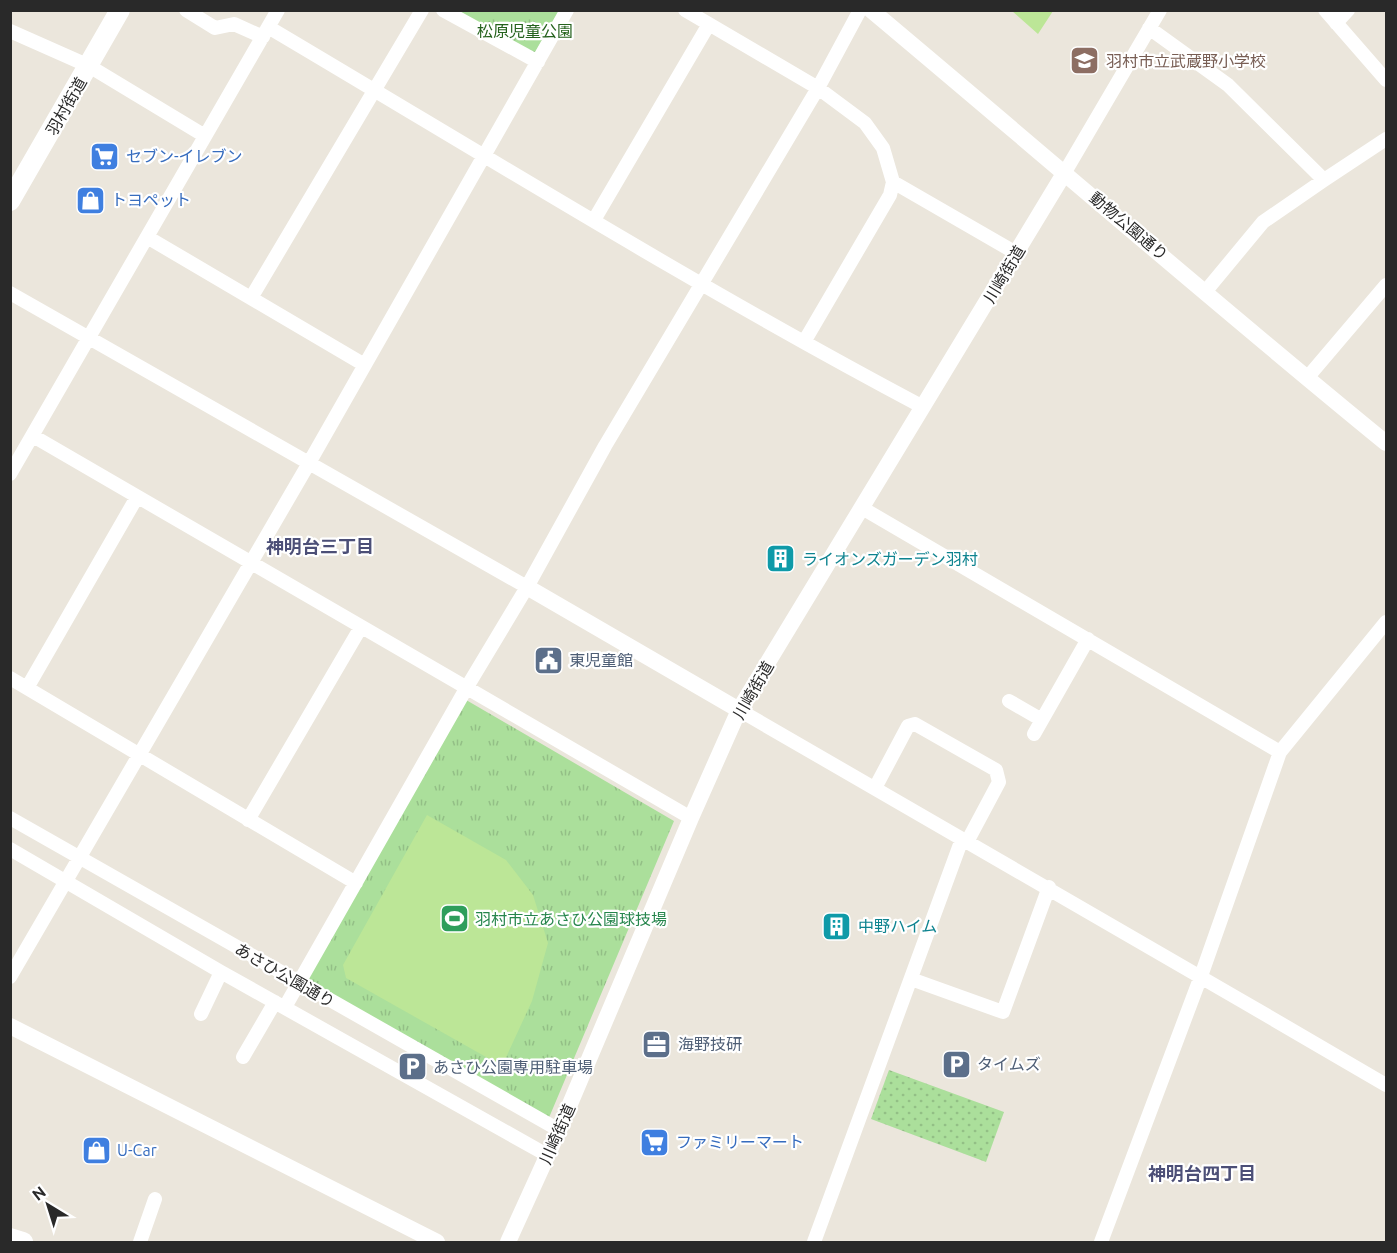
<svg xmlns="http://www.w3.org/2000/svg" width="1397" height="1253" viewBox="0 0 1397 1253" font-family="Ubuntu,'Noto Sans JP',sans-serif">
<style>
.grass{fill:url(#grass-dots)}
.park{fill:url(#park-tufts)}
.pitch{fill:#bce697}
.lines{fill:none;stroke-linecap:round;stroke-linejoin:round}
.minor{stroke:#fff;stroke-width:14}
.tertiary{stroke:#fff;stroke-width:16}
.secondary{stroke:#fff;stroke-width:20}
.labels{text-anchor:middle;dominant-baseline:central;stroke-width:4.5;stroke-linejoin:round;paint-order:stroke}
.park-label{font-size:16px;fill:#25621d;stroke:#fff}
.education-label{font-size:16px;fill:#785e54;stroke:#fff;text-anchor:start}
.street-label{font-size:16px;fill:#292929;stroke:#fff}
.shop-label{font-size:16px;fill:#366cbe;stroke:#fff;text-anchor:start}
.culture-label{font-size:16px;fill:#0d838f;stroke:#fff;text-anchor:start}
.service-label{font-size:16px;fill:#4e5e75;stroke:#fff;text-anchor:start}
.leisure-label{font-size:16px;fill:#27864d;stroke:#fff;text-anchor:start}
.neighbourhood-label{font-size:18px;font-weight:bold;fill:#4c4f77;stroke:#fff}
</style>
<defs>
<pattern id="grass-dots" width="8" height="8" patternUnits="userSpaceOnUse" patternTransform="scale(1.5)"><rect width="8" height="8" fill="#abdf9b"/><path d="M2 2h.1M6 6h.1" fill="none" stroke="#93bf86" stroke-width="1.8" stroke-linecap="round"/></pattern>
<pattern id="park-tufts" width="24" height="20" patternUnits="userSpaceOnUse" patternTransform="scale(1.5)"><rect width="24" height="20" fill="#abdf9b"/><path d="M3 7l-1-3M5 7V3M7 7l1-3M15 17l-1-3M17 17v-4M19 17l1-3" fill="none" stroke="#93bf86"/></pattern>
</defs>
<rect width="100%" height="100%" fill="#ebe6dc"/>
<path class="grass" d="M 889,1070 L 1004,1112 L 986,1162 L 871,1119 Z"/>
<path class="park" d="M 448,11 L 559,11 L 533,56 Z
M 461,697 L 674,821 L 548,1120 L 302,986 Z"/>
<path class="pitch" d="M 1012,11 L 1053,11 L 1038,34 Z
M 427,815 L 506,860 L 533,895 L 548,943 L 532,1001 L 502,1066 L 346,978 L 343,965 Z"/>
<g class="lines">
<path class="minor" d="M 186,10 L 215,28 L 234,24 L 263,37
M 443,10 L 538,62
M 685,10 L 818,88 L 865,123 L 883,148 L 893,182 L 890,195 L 804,342
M 1325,10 L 1386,80
M 1336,23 L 1348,10
M 268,27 C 486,156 700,289 923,407
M 1149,28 L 1228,85 L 1324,180
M 10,31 L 89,66 L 205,136
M 1065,172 L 1160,10
M 893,182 L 1016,253
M 594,220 L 709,24
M 147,237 L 363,364
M 1205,292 L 1263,222 L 1324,180 L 1386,139
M 10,293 L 527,587
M 251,298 L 422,10
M 1307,378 L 1386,285
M 33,436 L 691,818
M 10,474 L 278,10
M 862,508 L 1280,752
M 10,678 L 356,883
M 27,688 L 137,497
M 1009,701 L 1042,720
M 739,710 C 955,835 1171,959 1386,1085
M 1034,734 L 1088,639
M 875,788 L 908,726 L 915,724 L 996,770 L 999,782 L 967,842
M 10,818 L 559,1130
M 248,820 L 361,627
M 10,849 L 221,972 L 547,1155
M 10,977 L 309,463 L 567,10
M 911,979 L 1003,1012 L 1049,887
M 285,1007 L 467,687 L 527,587 L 605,446 L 818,88 L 860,10
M 201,1014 L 221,972
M 243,1057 L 275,1002
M 140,1242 L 155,1199
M 814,1242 L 962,839
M 1101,1242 L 1201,976 L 1280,752 L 1386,622"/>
<path class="tertiary" d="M 871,10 C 1043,154 1212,301 1386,443
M 527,587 L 739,710
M 10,1026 L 437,1242
M 508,1242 L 559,1130 L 691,818 L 739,710 L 1065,172"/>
<path class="secondary" d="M 10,201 L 120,10
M 10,1238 L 23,1242"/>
</g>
<defs>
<symbol id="school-square" viewBox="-11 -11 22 22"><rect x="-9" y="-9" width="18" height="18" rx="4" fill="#8d6e63" stroke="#fff"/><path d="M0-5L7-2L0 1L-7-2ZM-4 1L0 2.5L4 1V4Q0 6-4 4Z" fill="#fff"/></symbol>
<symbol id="supermarket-square" viewBox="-11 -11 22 22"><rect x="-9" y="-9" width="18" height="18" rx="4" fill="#3f7fe0" stroke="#fff"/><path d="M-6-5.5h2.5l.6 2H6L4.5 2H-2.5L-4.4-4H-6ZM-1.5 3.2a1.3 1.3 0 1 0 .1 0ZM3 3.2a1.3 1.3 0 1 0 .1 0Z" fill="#fff"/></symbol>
<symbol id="shop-square" viewBox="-11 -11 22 22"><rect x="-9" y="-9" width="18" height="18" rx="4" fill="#3f7fe0" stroke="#fff"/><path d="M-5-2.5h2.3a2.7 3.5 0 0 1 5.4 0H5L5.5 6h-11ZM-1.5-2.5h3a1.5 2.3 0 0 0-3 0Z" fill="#fff"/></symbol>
<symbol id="building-square" viewBox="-11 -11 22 22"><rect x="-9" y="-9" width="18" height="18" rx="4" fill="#0f9aa8" stroke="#fff"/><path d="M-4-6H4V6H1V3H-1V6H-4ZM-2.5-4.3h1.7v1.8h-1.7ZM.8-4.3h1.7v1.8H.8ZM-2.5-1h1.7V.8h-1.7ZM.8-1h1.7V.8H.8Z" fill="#fff"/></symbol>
<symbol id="civic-square" viewBox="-11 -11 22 22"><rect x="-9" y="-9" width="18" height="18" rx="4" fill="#5c6f8a" stroke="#fff"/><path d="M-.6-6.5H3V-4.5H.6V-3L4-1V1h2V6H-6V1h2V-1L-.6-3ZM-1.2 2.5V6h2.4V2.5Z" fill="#fff"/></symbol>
<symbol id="stadium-square" viewBox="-11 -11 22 22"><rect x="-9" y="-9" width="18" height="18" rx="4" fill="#2e9e5b" stroke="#fff"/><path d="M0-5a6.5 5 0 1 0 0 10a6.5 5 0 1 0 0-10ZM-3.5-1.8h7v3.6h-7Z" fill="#fff"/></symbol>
<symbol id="office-square" viewBox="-11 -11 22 22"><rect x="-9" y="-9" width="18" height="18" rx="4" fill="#5c6f8a" stroke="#fff"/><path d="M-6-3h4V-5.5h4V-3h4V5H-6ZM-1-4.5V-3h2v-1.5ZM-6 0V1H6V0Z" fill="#fff"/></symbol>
<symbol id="parking-square" viewBox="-11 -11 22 22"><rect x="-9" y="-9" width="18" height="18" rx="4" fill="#5c6f8a" stroke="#fff"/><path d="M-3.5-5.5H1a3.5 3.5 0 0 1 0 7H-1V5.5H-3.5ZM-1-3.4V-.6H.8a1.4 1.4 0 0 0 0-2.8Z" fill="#fff"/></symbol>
</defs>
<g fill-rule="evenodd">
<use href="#school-square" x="1068" y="44" width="33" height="33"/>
<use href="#supermarket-square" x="88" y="140" width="33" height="33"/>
<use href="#shop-square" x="74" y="184" width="33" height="33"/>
<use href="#building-square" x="764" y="542" width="33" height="33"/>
<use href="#civic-square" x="532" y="644" width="33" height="33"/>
<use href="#stadium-square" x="438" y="902" width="33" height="33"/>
<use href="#building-square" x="820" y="910" width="33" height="33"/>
<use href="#office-square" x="640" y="1028" width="33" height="33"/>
<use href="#parking-square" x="940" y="1048" width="33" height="33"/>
<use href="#parking-square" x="396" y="1050" width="33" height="33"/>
<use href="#supermarket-square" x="638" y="1126" width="33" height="33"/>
<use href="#shop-square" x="80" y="1134" width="33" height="33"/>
</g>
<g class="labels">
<g class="park-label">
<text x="525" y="31">松原児童公園</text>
</g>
<g class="education-label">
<text x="1106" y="61">羽村市立武蔵野小学校</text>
</g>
<g class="street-label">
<text transform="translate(66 106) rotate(-60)">羽村街道</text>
<text transform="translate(1129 226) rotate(40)">動物公園通り</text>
<text transform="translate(1004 274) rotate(-59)">川崎街道</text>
<text transform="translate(753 690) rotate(-60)">川崎街道</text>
<text transform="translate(285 975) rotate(30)">あさひ公園通り</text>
<text transform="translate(557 1134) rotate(-66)">川崎街道</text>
</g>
<g class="shop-label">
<text x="126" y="156">セブン-イレブン</text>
<text x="111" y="200">トヨペット</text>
<text x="676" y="1142">ファミリーマート</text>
<text x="117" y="1150">U-Car</text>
</g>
<g class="culture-label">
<text x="802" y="559">ライオンズガーデン羽村</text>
<text x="858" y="926">中野ハイム</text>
</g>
<g class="service-label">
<text x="569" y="660">東児童館</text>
<text x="678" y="1044">海野技研</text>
<text x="977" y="1064">タイムズ</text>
<text x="433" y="1067">あさひ公園専用駐車場</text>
</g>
<g class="leisure-label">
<text x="475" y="919">羽村市立あさひ公園球技場</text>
</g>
<g class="neighbourhood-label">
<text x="320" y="546">神明台三丁目</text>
<text x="1202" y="1173">神明台四丁目</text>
</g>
</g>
<rect width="1397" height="1253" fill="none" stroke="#292929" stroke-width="24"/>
<g transform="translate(48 1205) rotate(322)" stroke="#ffffff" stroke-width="4.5" paint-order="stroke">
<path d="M0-4.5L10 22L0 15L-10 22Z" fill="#292929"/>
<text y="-9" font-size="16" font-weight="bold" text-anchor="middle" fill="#292929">N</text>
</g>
</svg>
